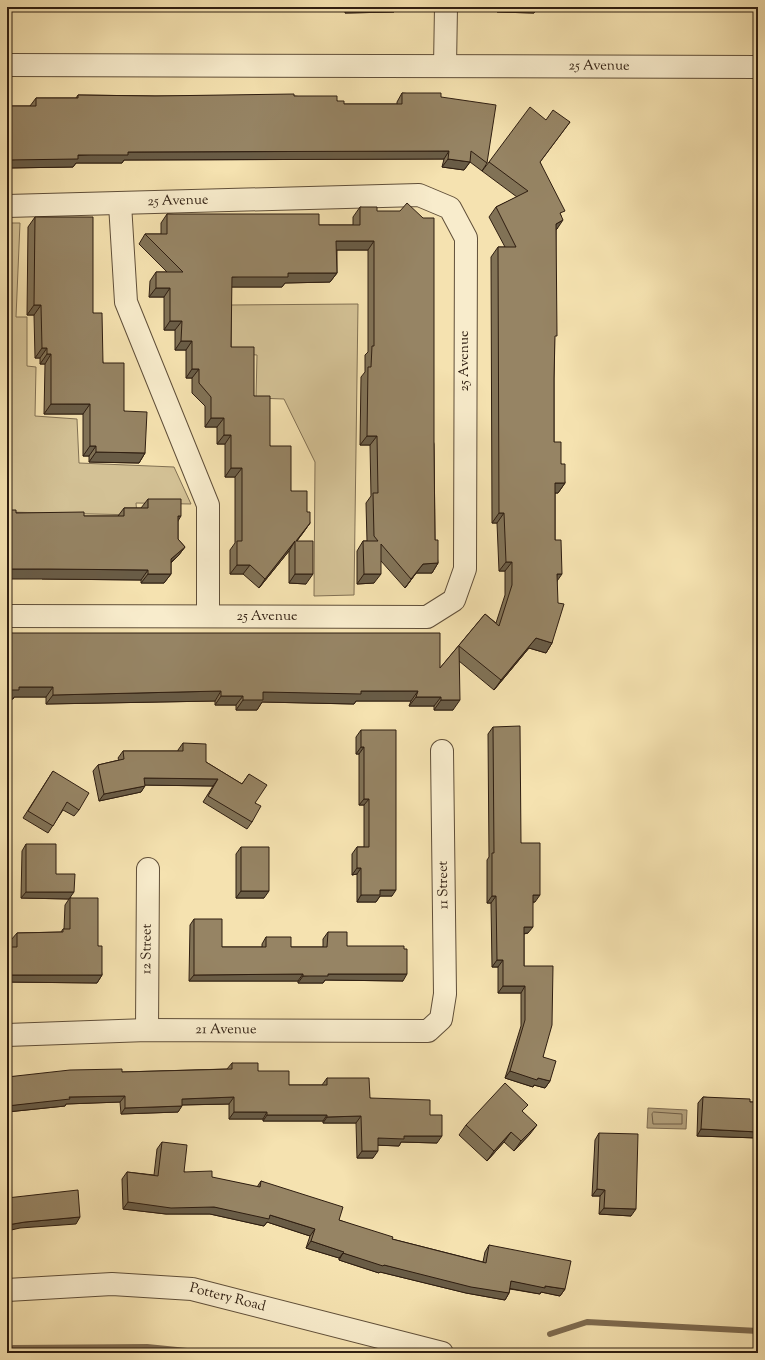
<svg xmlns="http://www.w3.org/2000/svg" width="765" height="1360" viewBox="0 0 765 1360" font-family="'Sorts Mill Goudy',serif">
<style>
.green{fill:#d3c195;stroke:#817053}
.water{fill:#b29f7a;stroke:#7e6b50}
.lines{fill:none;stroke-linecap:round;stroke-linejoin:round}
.shore{stroke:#705e46;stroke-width:1}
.stream{stroke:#7e6b50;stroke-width:6}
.minor-casing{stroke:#604f39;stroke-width:24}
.minor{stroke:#f8eccc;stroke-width:22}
.wall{fill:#817256;stroke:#2f1e11}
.shaded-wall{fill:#695c46;stroke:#2f1e11}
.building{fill:#968464;stroke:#2f1e11}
.labels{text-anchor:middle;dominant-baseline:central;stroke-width:4;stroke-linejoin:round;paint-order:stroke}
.street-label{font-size:14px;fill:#2f1e11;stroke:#f8eccc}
</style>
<rect width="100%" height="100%" fill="#f5e2b0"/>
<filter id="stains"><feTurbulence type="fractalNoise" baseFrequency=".005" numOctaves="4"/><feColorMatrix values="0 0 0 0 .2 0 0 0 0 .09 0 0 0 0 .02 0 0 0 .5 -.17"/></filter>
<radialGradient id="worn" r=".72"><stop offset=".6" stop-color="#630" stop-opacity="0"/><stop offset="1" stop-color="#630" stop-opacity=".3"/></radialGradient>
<path class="green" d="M 7,223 L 20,223 L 16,317 L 27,317 L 27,366 L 36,367 L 35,416 L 77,419 L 79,463 L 174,467 L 191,504 L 136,503 L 137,515 L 7,512 Z
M 358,304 L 354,595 L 314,596 L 315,462 L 284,399 L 256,398 L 257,355 L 230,353 L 231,305 Z"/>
<path class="water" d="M 648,1108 L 687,1110 L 686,1129 L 647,1128 Z"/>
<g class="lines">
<path class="shore" d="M 654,1112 L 682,1114 L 682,1124 L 653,1124 L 652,1114 Z"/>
<path class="stream" d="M 550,1334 L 587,1322 L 758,1331
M 7,1350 L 14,1348 L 147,1347 L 207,1353"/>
<defs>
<g id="minor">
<path id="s1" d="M 7,65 L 758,67"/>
<path d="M 445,66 L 446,7"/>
<path d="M 120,204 L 126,302 L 208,505 L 208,616"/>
<path id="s2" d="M 7,206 L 419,195 L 450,208 L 466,238 L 465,569 L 454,600 L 427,617 L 7,616"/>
<path id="s3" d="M 147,1030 L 148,869"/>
<path id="s4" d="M 7,1035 L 147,1030 L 428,1031 L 441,1019 L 445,994 L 442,751"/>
<path id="s5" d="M 7,1290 L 112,1284 L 192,1289 L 442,1353"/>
</g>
</defs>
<use href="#minor" class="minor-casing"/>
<use href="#minor" class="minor"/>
</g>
<path class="wall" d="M 345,7 L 398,7 L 394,12 L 345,13 Z
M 497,7 L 551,7 L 550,9 L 537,9 L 534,13 L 497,12 Z
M 402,93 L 441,97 L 487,163 L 482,171 L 470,162 L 464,170 L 442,167 L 444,159 L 124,160 L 122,163 L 76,163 L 73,167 L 7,168 L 7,108 L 9,106 L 30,106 L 36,98 L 76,98 L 78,95 L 155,96 L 294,96 L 337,101 L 344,104 L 397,104 L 397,102 Z
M 546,120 L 570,122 L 540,162 L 561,216 L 557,229 L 556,230 L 554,378 L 554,442 L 561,464 L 565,483 L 558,493 L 555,493 L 555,540 L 557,580 L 552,643 L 546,653 L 529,648 L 494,690 L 459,661 L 453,710 L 434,710 L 434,706 L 409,706 L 411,701 L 356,701 L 354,704 L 262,702 L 257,710 L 236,710 L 236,705 L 215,705 L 215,701 L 46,704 L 46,697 L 14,697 L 13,699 L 7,699 L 7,633 L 440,668 L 485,614 L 496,623 L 505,595 L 505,571 L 499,571 L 497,523 L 492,523 L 491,257 L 498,247 L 505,247 L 489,217 L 496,207 L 517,197 L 482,171 L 489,162 Z
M 360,207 L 377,211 L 434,444 L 435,540 L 438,563 L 432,573 L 416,573 L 405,588 L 381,561 L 374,583 L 357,584 L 357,551 L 363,541 L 367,541 L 366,503 L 371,496 L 370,445 L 360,445 L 361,377 L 365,372 L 365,355 L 368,352 L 368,250 L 337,250 L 337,273 L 330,282 L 285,283 L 282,287 L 231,287 L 231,347 L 254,396 L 270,446 L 291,491 L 307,512 L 310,523 L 297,541 L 306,584 L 289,583 L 289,551 L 259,588 L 243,574 L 230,574 L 230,550 L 235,543 L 235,477 L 225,477 L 225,444 L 217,444 L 217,427 L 205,427 L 205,406 L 192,393 L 192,378 L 186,378 L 186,350 L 175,350 L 175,330 L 164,330 L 164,297 L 149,297 L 150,281 L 156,272 L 167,272 L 139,244 L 145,234 L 161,234 L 161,223 L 167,214 L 319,225 L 353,225 L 353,217 Z
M 35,217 L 93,313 L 103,363 L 124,411 L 145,453 L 139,463 L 89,462 L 89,456 L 83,456 L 83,414 L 44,414 L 45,364 L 40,364 L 40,358 L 35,358 L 34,315 L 27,315 L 28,227 Z
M 148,499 L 178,521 L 178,539 L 185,547 L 178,556 L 171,563 L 171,574 L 164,583 L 141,583 L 141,580 L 42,579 L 16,513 L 84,516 L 118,516 L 124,508 L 141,508 Z
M 493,727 L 535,902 L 533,902 L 528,933 L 524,934 L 524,966 L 543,1057 L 550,1081 L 545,1088 L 534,1085 L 533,1087 L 505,1078 L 521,1026 L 521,993 L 498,993 L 498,967 L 492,967 L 491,903 L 487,903 L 487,860 L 489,857 L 488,734 Z
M 361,730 L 392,896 L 380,896 L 376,902 L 357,902 L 357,874 L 352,875 L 352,854 L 357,847 L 364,847 L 364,805 L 359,805 L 359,754 L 356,754 L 356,737 Z
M 183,743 L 206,762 L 242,784 L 249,774 L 255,803 L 252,822 L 247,829 L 203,802 L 213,786 L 145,785 L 141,792 L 99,801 L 93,771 L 98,765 L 119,760 L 118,758 L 123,751 L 178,751 L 178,750 Z
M 53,771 L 79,810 L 74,816 L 63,810 L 48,833 L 23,818 Z
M 26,844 L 56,874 L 71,898 L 98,946 L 102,975 L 97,983 L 7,982 L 7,947 L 11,947 L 11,940 L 17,933 L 61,932 L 63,929 L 64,929 L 65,905 L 69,899 L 21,898 L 22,851 Z
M 241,847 L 264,898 L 236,898 L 236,854 Z
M 194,919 L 222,947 L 262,947 L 262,944 L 266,937 L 291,947 L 323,947 L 323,939 L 328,932 L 347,946 L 403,981 L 325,980 L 323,983 L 298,983 L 298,981 L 189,981 L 190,925 Z
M 232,1063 L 258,1071 L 289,1085 L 322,1085 L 327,1078 L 370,1098 L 430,1115 L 437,1143 L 401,1142 L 399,1146 L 378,1145 L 373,1158 L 357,1158 L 356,1123 L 323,1123 L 323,1121 L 263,1121 L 263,1119 L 229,1119 L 229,1104 L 182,1105 L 178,1112 L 121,1114 L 120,1102 L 66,1104 L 65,1106 L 7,1112 L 7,1077 L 122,1072 L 227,1069 Z
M 703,1097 L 750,1102 L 758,1102 L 758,1138 L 697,1136 L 698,1103 Z
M 523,1112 L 530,1134 L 514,1151 L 504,1142 L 487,1161 L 459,1135 L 466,1125 Z
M 599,1133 L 631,1216 L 599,1214 L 600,1196 L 592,1196 L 595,1140 Z
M 162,1142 L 184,1172 L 257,1187 L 261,1181 L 339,1220 L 392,1239 L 483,1262 L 485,1252 L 489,1245 L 565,1289 L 560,1296 L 541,1292 L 540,1294 L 510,1289 L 509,1293 L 505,1300 L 466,1293 L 380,1272 L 379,1273 L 339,1260 L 339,1258 L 306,1248 L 310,1236 L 267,1222 L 264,1226 L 210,1214 L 166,1214 L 123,1209 L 122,1179 L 127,1172 L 154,1175 L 157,1149 Z"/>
<path class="shaded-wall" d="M 7,7 L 81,7 L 78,11 L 7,9 Z
M 349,7 L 398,7 L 394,12 L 345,13 Z
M 501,7 L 551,7 L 550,9 L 537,9 L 534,13 L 497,12 Z
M 449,151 L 444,159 L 124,160 L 122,163 L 76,163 L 73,167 L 7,168 L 7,161 L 8,160 L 128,152 Z
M 448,159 L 470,162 L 464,170 L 442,167 Z
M 563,220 L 557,229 L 549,233 L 556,224 Z
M 336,241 L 374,241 L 368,250 L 330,250 Z
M 288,273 L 337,273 L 330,282 L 285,283 L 282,287 L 225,287 L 232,277 Z
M 156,288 L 170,288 L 164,297 L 149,297 Z
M 34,305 L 41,305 L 34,315 L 27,315 Z
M 170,321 L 182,321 L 175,330 L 164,330 Z
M 181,341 L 192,341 L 186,350 L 175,350 Z
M 42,348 L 47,348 L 40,358 L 35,358 Z
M 47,354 L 51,354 L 45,364 L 40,364 Z
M 192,369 L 199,369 L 192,378 L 186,378 Z
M 51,404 L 90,404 L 83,414 L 44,414 Z
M 211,418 L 224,418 L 217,427 L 205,427 Z
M 224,435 L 231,435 L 225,444 L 217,444 Z
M 367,436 L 377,436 L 370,445 L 360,445 Z
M 90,446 L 96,446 L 89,456 L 83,456 Z
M 96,452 L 145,453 L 139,463 L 89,462 Z
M 231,468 L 242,468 L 235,477 L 225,477 Z
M 555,483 L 565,483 L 558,493 L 548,493 Z
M 499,513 L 504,513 L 497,523 L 492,523 Z
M 178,516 L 181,516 L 175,526 Z
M 310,523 L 303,533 L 295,543 L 295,541 Z
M 295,541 L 289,551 L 259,588 L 265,579 Z
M 185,547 L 178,556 L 164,568 L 171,559 Z
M 506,562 L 512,562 L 505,571 L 499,571 Z
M 438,563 L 432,573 L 416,573 L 405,588 L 423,564 Z
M 237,565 L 250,565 L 243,574 L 230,574 Z
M 7,569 L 49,569 L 148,570 L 141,580 L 42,579 L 7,579 Z
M 148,574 L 171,574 L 164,583 L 141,583 Z
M 295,574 L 313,574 L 306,584 L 289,583 Z
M 364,574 L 381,574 L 374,583 L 357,584 Z
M 557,574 L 562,574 L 555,584 Z
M 536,638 L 552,643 L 546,653 L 529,648 L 494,690 L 501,680 Z
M 19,687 L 53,687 L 46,697 L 14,697 L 13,699 L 7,699 L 7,690 Z
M 221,691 L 215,701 L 46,704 L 53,695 Z
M 361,691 L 418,691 L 411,701 L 356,701 L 354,704 L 262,702 L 257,710 L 236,710 L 243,700 L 263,692 Z
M 221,696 L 243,696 L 236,705 L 215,705 Z
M 416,697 L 441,697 L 434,706 L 409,706 Z
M 441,700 L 460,700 L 453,710 L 434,710 Z
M 361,747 L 364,747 L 359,754 L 356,754 Z
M 144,778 L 218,779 L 213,786 L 139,785 Z
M 145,786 L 141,792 L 99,801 L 104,794 Z
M 364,799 L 369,799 L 364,805 L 359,805 Z
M 357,868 L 361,868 L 357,874 L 352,875 Z
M 380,890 L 396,890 L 392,896 L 380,896 L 376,902 L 357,902 L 361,895 Z
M 241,891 L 269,891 L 264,898 L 236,898 Z
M 26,892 L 74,892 L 69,899 L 21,898 Z
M 533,895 L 540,895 L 535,902 L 528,902 Z
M 492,896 L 496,896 L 491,903 L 487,903 Z
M 524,927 L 533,927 L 528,933 L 519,934 Z
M 497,960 L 503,960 L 498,967 L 492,967 Z
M 303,974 L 298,981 L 189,981 L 194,975 Z
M 328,974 L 407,974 L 403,981 L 325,980 L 323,983 L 298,983 L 303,976 Z
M 7,975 L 102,975 L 97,983 L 7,982 Z
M 503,986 L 525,986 L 521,993 L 498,993 Z
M 510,1071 L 550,1081 L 545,1088 L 534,1085 L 533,1087 L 505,1078 Z
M 125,1096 L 120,1102 L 66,1104 L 65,1106 L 7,1112 L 7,1106 L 69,1097 Z
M 234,1097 L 229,1104 L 177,1105 L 182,1099 Z
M 182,1106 L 178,1112 L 121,1114 L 125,1108 Z
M 234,1112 L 267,1112 L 263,1119 L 229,1119 Z
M 267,1115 L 327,1115 L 323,1121 L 263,1121 Z
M 361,1116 L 356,1123 L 323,1123 L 327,1117 Z
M 537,1125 L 530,1134 L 514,1151 L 521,1141 Z
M 701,1129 L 758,1132 L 758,1138 L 697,1136 Z
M 511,1132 L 504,1142 L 487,1161 L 494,1151 Z
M 404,1136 L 442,1136 L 437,1143 L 401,1142 L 399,1146 L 373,1145 L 378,1138 Z
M 362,1151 L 378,1151 L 373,1158 L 357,1158 Z
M 597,1189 L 605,1190 L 600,1196 L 592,1196 Z
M 128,1202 L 214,1207 L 270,1215 L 315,1229 L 310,1236 L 267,1222 L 264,1226 L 210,1214 L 166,1214 L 123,1209 Z
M 604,1208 L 636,1209 L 631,1216 L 599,1214 Z
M 80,1217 L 76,1224 L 20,1228 L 7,1231 L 7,1225 L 25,1222 Z
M 311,1241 L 344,1252 L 339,1258 L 306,1248 Z
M 343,1253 L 384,1265 L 509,1293 L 505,1300 L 466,1293 L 380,1272 L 379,1273 L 339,1260 Z
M 511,1281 L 545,1286 L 565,1289 L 560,1296 L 541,1292 L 540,1294 L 507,1288 Z"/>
<path class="building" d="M 402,93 L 441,93 L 441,97 L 496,105 L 487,163 L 471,151 L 470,162 L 448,159 L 449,151 L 128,152 L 128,155 L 78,155 L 78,159 L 8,160 L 9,106 L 36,106 L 36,98 L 78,98 L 78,95 L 155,96 L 294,94 L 294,96 L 337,96 L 337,101 L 344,101 L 344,104 L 402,104 Z
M 530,107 L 546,120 L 553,110 L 570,122 L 540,162 L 565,211 L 560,213 L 563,220 L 556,224 L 557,336 L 555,336 L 554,378 L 554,442 L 561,442 L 561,464 L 565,464 L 565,483 L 555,483 L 555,540 L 561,540 L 562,574 L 557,574 L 558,603 L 564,604 L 552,643 L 536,638 L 501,680 L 459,646 L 460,700 L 441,700 L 441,697 L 416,697 L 418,691 L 361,691 L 361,694 L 263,692 L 263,700 L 243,700 L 243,696 L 221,696 L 221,691 L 53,695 L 53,687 L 19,687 L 19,690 L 7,690 L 7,633 L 440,633 L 440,668 L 485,614 L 499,626 L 512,585 L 512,562 L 506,562 L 504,513 L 499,513 L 498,247 L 516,247 L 496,207 L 528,191 L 489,162 Z
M 407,203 L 423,218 L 434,218 L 434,444 L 435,540 L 438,540 L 438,563 L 423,564 L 411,579 L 381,544 L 381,574 L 364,574 L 363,541 L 378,541 L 374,536 L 373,493 L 378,493 L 377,436 L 367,436 L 368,367 L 371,367 L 372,346 L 374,346 L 374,241 L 336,241 L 337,273 L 288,273 L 288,277 L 232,277 L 231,347 L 254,347 L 254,396 L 270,396 L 270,446 L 291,446 L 291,491 L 307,491 L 307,512 L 310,512 L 310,523 L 296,541 L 313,541 L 313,574 L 295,574 L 295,541 L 265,579 L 250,565 L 237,565 L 237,541 L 242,541 L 242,468 L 231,468 L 231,435 L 224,435 L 224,418 L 211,418 L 211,397 L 199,383 L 199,369 L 192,369 L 192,341 L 181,341 L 182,321 L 170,321 L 170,288 L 156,288 L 156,272 L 183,272 L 145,234 L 167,234 L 167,214 L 319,214 L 319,225 L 360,225 L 360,207 L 377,207 L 377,211 L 400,211 Z
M 35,217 L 93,217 L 93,313 L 102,313 L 103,363 L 124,363 L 124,411 L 147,412 L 145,453 L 96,452 L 96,446 L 90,446 L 90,404 L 51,404 L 51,354 L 47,354 L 47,348 L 42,348 L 41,305 L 34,305 Z
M 148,499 L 181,499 L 181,516 L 178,516 L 178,539 L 185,547 L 171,559 L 171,574 L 148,574 L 148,570 L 49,569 L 7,569 L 7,510 L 16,510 L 16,513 L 84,512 L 84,516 L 124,516 L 124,508 L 148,508 Z
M 520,726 L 521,843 L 540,843 L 540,895 L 533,895 L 533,927 L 524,927 L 524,966 L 553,966 L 552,1025 L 543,1057 L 556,1061 L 550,1081 L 538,1078 L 537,1080 L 510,1071 L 525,1020 L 525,986 L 503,986 L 503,960 L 497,960 L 496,896 L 492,896 L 492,853 L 494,853 L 493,727 Z
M 361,730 L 396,730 L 396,890 L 380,890 L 380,895 L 361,895 L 361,868 L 357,868 L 357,847 L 369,847 L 369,799 L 364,799 L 364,747 L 361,747 Z
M 183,743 L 206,744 L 206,762 L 242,784 L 249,774 L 267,785 L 255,803 L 261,806 L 252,822 L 208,796 L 218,779 L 144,778 L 145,786 L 104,794 L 98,765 L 124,759 L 123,751 L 183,751 Z
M 53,771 L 89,793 L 79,810 L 67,802 L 53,826 L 28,811 Z
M 26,844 L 56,844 L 56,874 L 75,874 L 74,892 L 26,892 Z
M 241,847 L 269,847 L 269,891 L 241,891 Z
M 70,898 L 98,898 L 98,946 L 102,946 L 102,975 L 7,975 L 7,947 L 17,947 L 17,933 L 63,932 L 63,929 L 70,929 Z
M 194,919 L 222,919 L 222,947 L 266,947 L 266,937 L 291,937 L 291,947 L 327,947 L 328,932 L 347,932 L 347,946 L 404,946 L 404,949 L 407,949 L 407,974 L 328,974 L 328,976 L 303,976 L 303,974 L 194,975 Z
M 232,1063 L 258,1063 L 258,1071 L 289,1071 L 289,1085 L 327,1085 L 327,1078 L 369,1078 L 370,1098 L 430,1100 L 430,1115 L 442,1115 L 442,1136 L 404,1136 L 404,1139 L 378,1138 L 378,1151 L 362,1151 L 361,1116 L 327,1117 L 327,1115 L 267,1115 L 267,1112 L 234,1112 L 234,1097 L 182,1099 L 182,1106 L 125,1108 L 125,1096 L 69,1097 L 70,1099 L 7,1106 L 7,1077 L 70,1070 L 122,1069 L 122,1072 L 232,1069 Z
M 505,1083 L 528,1105 L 522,1111 L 537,1125 L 521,1141 L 511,1132 L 494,1151 L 466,1125 Z
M 703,1097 L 750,1099 L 750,1102 L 758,1102 L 758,1132 L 701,1129 Z
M 599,1133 L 638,1134 L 636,1209 L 604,1208 L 605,1190 L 597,1189 Z
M 162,1142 L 187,1145 L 184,1172 L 212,1171 L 212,1177 L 260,1187 L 261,1181 L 343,1207 L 339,1220 L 393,1237 L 392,1239 L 486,1263 L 489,1245 L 571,1261 L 565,1289 L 545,1286 L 545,1288 L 511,1281 L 509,1293 L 471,1287 L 384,1265 L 383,1266 L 343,1253 L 344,1252 L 311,1241 L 315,1229 L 270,1215 L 269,1219 L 214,1207 L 171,1208 L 128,1202 L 127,1172 L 158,1176 Z
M 78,1190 L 80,1217 L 25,1222 L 7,1225 L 7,1198 Z"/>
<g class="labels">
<g class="street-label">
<text stroke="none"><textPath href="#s1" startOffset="592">25 Avenue</textPath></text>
<text stroke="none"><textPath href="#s2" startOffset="171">25 Avenue</textPath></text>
<text transform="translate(465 361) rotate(-90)">25 Avenue</text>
<text x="267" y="617">25 Avenue</text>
<text transform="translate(444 885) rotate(-91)">11 Street</text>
<text stroke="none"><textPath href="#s3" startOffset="81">12 Street</textPath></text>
<text stroke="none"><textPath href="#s4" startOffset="219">21 Avenue</textPath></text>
<text stroke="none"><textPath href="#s5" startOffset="222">Pottery Road</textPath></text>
</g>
</g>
<rect width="765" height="1360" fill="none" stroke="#f5e2b0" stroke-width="24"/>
<rect x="8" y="8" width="749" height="1344" fill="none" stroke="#2f1e11" stroke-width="2"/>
<rect x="12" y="12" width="741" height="1336" fill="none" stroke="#2f1e11"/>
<rect width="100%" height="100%" filter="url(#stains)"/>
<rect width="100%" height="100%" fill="url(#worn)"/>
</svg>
